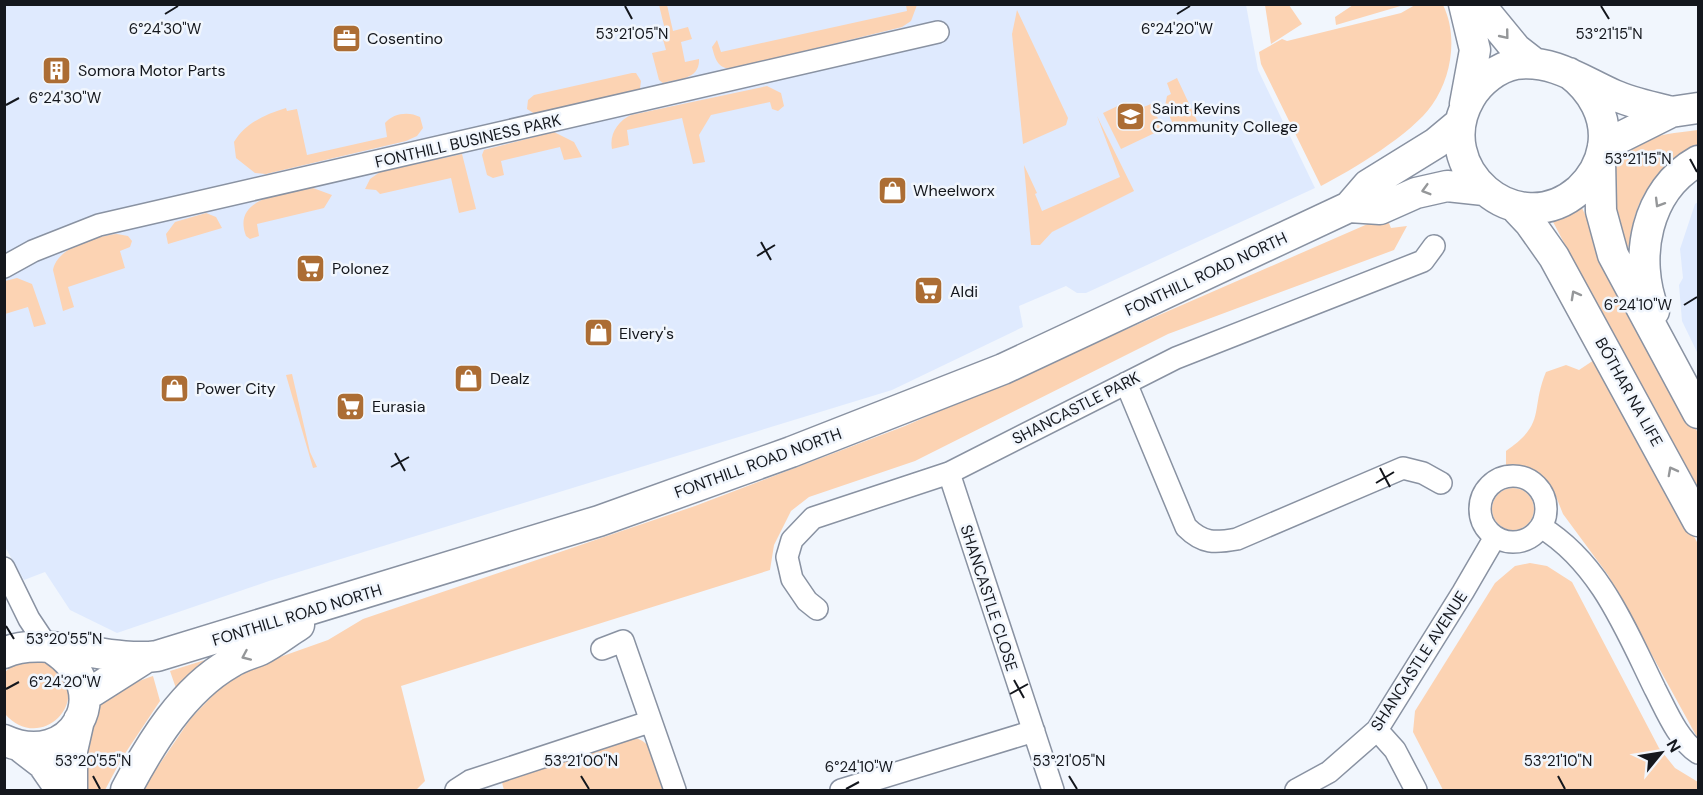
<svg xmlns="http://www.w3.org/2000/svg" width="1703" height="795" viewBox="0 0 1703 795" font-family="'DM Sans',sans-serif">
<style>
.built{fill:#dfeafe}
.green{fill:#fcd3b3}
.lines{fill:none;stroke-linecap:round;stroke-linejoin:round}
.street-casing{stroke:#8992a2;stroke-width:24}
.secondary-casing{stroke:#8992a2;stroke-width:33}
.street{stroke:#fff;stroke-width:21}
.secondary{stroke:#fff;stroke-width:30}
.oneway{stroke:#959799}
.ticks{fill:none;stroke:#14171d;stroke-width:2}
.labels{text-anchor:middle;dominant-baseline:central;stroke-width:5;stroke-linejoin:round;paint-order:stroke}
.poi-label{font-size:16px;fill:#14171d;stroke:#f1f6fd;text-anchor:start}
.street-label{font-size:16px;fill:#14171d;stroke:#f1f6fd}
.ticks-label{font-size:15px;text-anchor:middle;fill:#14171d;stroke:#f1f6fd;stroke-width:5;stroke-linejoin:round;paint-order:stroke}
</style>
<rect width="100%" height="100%" fill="#f1f6fd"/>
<path class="built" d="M 4,5 L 1246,5 L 1258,70 L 1315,188 L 1086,293 L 1077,293 L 1066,286 L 1019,306 L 1023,327 L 892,390 L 269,581 L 117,633 L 70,610 L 45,572 L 24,580 L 5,547 Z
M 1698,202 L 1698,354 L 1682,321 L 1679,285 L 1683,278 L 1680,249 L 1695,204 Z"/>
<path class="green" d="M 659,5 L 667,5 L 673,31 L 688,27 L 692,39 L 681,42 L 685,62 L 699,59 C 700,80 678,79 663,83 L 659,80 L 652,53 L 666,50 L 662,36 L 666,34 Z
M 906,5 L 917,5 L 911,21 L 902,27 L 731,69 C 717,68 715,58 712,47 L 717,40 L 721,52 L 907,11 Z
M 1265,5 L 1289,5 L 1302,24 L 1271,44 Z
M 1353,5 L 1353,4 L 1404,5 L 1336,25 L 1335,17 Z
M 1415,5 L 1443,5 C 1458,35 1452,77 1432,105 C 1412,134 1352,170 1321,186 L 1261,64 L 1259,52 L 1282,39 L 1287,41 L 1401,13 Z
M 1017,10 L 1068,118 L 1066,125 L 1023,144 L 1012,34 Z
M 632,73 L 636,73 L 641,81 L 640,89 L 636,91 L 535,114 L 527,109 L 528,100 L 534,95 Z
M 1177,78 L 1199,125 L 1186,131 L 1181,121 L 1173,124 L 1165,106 L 1167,96 L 1171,94 L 1167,83 Z
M 767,86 L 781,93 L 784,106 L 778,111 L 772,109 L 770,102 L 711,115 L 699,135 L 705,162 L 693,164 L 682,118 L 627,130 L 629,145 L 612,149 C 609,134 618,121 631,115 Z
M 1126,102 L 1136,110 L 1151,104 L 1163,129 L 1121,149 L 1103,113 Z
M 286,108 L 287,111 L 297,109 L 307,155 L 387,137 L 385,123 C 393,113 409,111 420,117 L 423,128 L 417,136 L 406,141 L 266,174 L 255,173 L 236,158 L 234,142 C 245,123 266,114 286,108 Z
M 1097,116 L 1134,191 L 1052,232 L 1040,245 L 1031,245 L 1024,165 L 1037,193 L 1035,194 L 1042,211 L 1120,177 Z
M 1698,130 L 1698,152 C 1684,162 1664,171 1652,184 C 1636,200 1630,232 1628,253 L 1621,257 L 1611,165 C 1628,136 1668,134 1698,130 Z
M 554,132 L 574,142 L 582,157 L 564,160 L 560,147 L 501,161 L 504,175 L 493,178 L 487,175 L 482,155 L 484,150 Z
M 462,154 L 476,209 L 459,213 L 451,178 L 380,194 L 376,190 L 365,189 L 370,179 L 380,172 Z
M 313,188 L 332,195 L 324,208 L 257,224 L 259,236 L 250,239 L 246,236 C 231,196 286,194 313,188 Z
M 1581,195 L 1582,208 L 1602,250 L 1698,433 L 1698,498 L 1551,218 Z
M 206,213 L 216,217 L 222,228 L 168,244 L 166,234 L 175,222 Z
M 1386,216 L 1391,228 L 1407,226 L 1394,250 L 1168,334 L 915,461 L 809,497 L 791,511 L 774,545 L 770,570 L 401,686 L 425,781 L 416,790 L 142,790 L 191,718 L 223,685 L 266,662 L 328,640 L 363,619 L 695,506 L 905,426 Z
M 117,234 L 128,236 L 132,241 L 130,247 L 120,251 L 125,268 L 68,287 L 74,307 L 63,311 L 53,270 C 57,247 97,236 117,234 Z
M 17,278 L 32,284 L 46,324 L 34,327 L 28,307 L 5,314 L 5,281 Z
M 1594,360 L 1654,460 L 1698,544 L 1698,739 L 1608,575 L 1563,514 L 1553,489 L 1538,473 L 1525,467 L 1506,465 L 1506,451 C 1547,423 1530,410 1546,372 L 1566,365 L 1579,370 Z
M 292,374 L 310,452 L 317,467 L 313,468 L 286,375 Z
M1492 509a21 21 0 1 1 42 0a21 21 0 1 1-42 0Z
M 1530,563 L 1547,566 L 1572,582 L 1659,748 L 1675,768 L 1698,782 L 1698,790 L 1443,790 L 1413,732 L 1415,711 L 1495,583 L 1515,566 Z
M 36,658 C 42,661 53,663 57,668 C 92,704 39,753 5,714 L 4,673 L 15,663 Z
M 205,660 L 206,662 L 178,694 L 170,671 Z
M 153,676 L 160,701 L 122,758 L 105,790 L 84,790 L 82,781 C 84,767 88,722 94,712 C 106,693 133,683 153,676 Z
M 634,738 C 656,741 660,772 666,790 L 504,790 L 501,779 Z"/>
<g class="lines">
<defs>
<path id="street" d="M 4,267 L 33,251 L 99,225 L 938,32
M 1126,383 L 1186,527 C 1203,544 1215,543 1237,539 L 1403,468 L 1423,473 L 1441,483
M 949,473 L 1053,790
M1480 509a33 33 0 1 1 66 0a33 33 0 1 1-66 0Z
M 1541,527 C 1600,563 1626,630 1655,689 C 1666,710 1678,740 1698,753
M 4,568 L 29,619 L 47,646
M 817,609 L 807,601 L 792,579 L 787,557 L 792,540 L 813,518 L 949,473 L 1176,358 L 1423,261 L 1434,246
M 602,649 L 623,641 L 675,790
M 1377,730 L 1395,750 L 1416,790
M 456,790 L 470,781 L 649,722
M 841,790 L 1034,731
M 1296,790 L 1329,772 L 1377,730 L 1463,592 L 1495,537"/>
<path id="secondary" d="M 1464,4 L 1475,50 L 1465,104
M 1479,4 L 1516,49 L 1534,63
M 1569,73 C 1592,90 1608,117 1603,147 C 1600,165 1592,178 1579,190 C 1517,244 1429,168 1470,98 C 1479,82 1498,67 1516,64 C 1553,59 1582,81 1614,95 C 1632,103 1653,107 1671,112
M 1603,146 L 1671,112 L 1698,108
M 1600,159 L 1601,211 L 1613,255 L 1698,413
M 1514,206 L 1530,223 L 1554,257 L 1698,521
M 1349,207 L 1380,209 L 1416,193 L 1447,186 L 1484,190
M 1654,311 C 1633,258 1646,190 1698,161
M 4,653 C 41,634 111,663 157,656 L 599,521 L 791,452 L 1003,369 L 1349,207 L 1368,185 L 1436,143 L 1460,123
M 85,696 L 145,658
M 4,740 C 71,771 119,692 53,649
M 21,747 L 43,764 L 61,790
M 72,790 L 72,751 L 79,720
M 126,790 C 151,743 183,690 230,663 C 239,657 250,654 260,650 C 274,643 286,633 299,625"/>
</defs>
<use href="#street" class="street-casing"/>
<use href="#secondary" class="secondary-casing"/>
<use href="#street" class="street"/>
<use href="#secondary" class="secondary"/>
</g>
<defs><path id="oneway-chevron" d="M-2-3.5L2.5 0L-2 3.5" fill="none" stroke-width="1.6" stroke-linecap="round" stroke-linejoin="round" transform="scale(1.5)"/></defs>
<g class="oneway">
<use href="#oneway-chevron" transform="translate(1505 35) rotate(51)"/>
<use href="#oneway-chevron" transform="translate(1426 190) rotate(164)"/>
<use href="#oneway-chevron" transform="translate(1659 203) rotate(121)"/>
<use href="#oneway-chevron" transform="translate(1575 295) rotate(-119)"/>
<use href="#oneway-chevron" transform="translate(1672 471) rotate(-118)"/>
<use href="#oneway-chevron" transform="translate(246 656) rotate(156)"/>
</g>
<path class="ticks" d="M 625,6 L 632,19M 1601,6 L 1609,19M 165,14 L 178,6M 1177,14 L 1190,6M 6,105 L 19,98M 1690,159 L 1697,172M 761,242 L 771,260M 757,256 L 775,245M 1684,305 L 1697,297M 395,453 L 405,471M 391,467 L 409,457M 1380,468 L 1390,487M 1376,483 L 1394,472M 6,626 L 14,639M 1014,680 L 1024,698M 6,689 L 19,682M 1010,694 L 1028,684M 93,776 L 100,789M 581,776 L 589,789M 1069,776 L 1077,789M 1558,776 L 1565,789M 846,789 L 859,782"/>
<defs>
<symbol id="office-square" viewBox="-11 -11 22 22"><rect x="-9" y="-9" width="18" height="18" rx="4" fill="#ac6d34" stroke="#f1f6fd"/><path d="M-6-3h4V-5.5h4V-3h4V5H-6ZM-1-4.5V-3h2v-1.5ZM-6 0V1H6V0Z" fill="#fff"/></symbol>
<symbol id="building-square" viewBox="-11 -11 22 22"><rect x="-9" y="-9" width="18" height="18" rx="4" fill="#ac6d34" stroke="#f1f6fd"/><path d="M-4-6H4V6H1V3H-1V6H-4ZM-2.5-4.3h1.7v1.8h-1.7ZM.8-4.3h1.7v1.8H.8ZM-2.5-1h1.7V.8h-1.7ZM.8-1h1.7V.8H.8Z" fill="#fff"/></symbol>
<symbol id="school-square" viewBox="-11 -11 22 22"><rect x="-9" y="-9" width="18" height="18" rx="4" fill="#ac6d34" stroke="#f1f6fd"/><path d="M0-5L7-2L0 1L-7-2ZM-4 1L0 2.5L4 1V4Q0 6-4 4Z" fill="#fff"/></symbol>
<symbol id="shop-square" viewBox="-11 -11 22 22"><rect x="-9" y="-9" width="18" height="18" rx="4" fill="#ac6d34" stroke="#f1f6fd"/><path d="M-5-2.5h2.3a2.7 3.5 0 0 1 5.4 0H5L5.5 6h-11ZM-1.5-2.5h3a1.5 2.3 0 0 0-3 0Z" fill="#fff"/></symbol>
<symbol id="supermarket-square" viewBox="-11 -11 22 22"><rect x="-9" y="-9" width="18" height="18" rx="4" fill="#ac6d34" stroke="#f1f6fd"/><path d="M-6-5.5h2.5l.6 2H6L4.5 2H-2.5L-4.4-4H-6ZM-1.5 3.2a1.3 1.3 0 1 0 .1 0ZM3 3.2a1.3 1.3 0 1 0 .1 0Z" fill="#fff"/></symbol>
</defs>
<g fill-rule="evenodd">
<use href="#office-square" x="330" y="22" width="33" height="33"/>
<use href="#building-square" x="40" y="54" width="33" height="33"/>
<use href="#school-square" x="1114" y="100" width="33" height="33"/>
<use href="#shop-square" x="876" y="174" width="33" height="33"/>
<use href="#supermarket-square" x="294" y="252" width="33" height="33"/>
<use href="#supermarket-square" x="912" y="274" width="33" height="33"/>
<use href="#shop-square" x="582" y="316" width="33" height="33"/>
<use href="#shop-square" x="452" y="362" width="33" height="33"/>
<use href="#shop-square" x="158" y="372" width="33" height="33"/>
<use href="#supermarket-square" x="334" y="390" width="33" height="33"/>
</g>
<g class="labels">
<g class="poi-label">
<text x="367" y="38">Cosentino</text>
<text x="78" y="70">Somora Motor Parts</text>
<text x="1152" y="108">Saint Kevins<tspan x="1152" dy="18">Community College</tspan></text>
<text x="913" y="190">Wheelworx</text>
<text x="332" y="268">Polonez</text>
<text x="950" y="291">Aldi</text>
<text x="619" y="333">Elvery's</text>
<text x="490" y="378">Dealz</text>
<text x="196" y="388">Power City</text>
<text x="372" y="406">Eurasia</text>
</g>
<g class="street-label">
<text transform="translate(468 141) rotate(-13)">FONTHILL BUSINESS PARK</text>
<text transform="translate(1206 274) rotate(-25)">FONTHILL ROAD NORTH</text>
<text transform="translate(1629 392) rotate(61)">BÓTHAR NA LIFE</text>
<text transform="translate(1076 408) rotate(-27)">SHANCASTLE PARK</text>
<text transform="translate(758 463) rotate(-20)">FONTHILL ROAD NORTH</text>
<text transform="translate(989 598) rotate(72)">SHANCASTLE CLOSE</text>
<text transform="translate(297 615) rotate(-17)">FONTHILL ROAD NORTH</text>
<text transform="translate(1419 661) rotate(-57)">SHANCASTLE AVENUE</text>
</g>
</g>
<g class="ticks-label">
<text x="165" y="34">6°24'30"W</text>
<text x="1177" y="34">6°24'20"W</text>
<text x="1609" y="39">53°21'15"N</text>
<text x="632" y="39">53°21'05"N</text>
<text x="65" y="103">6°24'30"W</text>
<text x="1638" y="164">53°21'15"N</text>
<text x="1638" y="310">6°24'10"W</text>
<text x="64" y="644">53°20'55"N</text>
<text x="65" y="687">6°24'20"W</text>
<text x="93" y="766">53°20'55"N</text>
<text x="581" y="766">53°21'00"N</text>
<text x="1069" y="766">53°21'05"N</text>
<text x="1558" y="766">53°21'10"N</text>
<text x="859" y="772">6°24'10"W</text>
</g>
<rect width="1703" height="795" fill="none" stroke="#14171d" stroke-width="12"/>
<g transform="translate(1661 753) rotate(60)" stroke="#f1f6fd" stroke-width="4.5" paint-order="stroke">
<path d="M0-4.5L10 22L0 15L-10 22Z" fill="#14171d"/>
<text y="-9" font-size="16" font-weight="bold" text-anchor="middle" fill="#14171d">N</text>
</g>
</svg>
